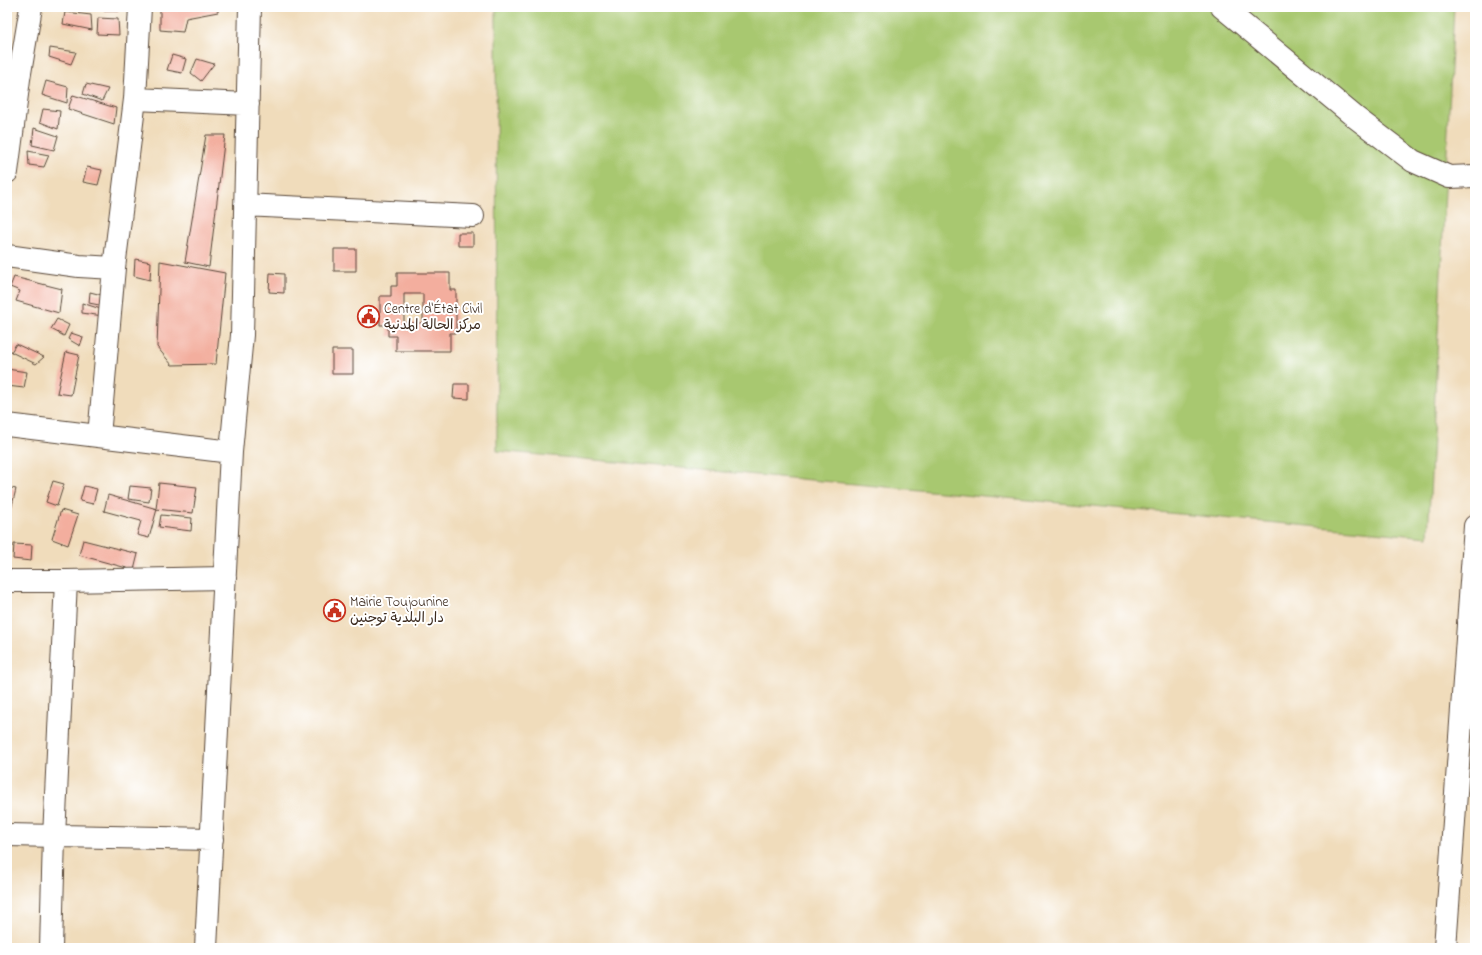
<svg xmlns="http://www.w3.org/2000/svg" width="1482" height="955" viewBox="0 0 1482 955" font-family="'Indie Flower','Playpen Sans Arabic',sans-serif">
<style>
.green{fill:#a8c870;stroke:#727947}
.building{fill:#f3ae9e;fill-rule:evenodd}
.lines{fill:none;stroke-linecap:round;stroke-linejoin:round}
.minor-casing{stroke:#564536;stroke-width:24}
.minor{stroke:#fff;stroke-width:22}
.labels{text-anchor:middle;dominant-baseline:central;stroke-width:4;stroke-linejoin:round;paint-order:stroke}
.poi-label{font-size:14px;fill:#3b2a1e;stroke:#fff;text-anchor:start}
</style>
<rect width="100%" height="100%" fill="#fff"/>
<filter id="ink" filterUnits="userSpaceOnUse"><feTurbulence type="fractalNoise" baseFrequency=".025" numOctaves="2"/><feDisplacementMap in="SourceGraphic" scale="8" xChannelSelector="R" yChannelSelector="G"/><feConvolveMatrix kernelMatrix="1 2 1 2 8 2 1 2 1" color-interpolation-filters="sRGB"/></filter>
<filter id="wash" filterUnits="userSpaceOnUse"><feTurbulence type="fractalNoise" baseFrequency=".012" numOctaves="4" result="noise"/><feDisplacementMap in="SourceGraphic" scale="16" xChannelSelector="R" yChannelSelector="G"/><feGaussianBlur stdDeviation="0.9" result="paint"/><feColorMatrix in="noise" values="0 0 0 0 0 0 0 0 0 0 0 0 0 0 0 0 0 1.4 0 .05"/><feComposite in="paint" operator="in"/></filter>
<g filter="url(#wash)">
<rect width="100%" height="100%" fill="#f0dcbb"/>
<path class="green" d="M 496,7 L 1454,7 L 1428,537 L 497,451 Z"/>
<g id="blocks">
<path class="building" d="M 104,7 L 120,7 L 119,11 L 104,11 Z
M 160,7 L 218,7 L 218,12 L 186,18 L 183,32 L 160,30 Z
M 65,12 L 91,15 L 92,30 L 63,24 Z
M 98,18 L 118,19 L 119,35 L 97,34 Z
M 50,48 L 76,52 L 71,64 L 49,57 Z
M 172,55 L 186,59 L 182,73 L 167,70 Z
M 197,59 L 214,64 L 201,81 L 191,73 Z
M 46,81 L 68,87 L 67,103 L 42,95 Z
M 86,84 L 108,89 L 102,101 L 83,94 Z
M 73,95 L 116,108 L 114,124 L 68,109 Z
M 43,109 L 60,111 L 58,129 L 40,122 Z
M 34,128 L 58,136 L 54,150 L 32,145 Z
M 206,135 L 225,135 L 209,267 L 185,262 Z
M 28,151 L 49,155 L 44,167 L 29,165 Z
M 87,167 L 102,170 L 98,185 L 83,182 Z
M 458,233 L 473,233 L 473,246 L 458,246 Z
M 334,249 L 356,249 L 356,271 L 334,271 Z
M 135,259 L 151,262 L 150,280 L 134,276 Z
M 160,261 L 225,273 L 216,364 L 172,365 L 157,347 Z
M 270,273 L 284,274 L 284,293 L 269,292 Z
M 397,273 L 450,273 L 450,290 L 456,290 L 456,333 L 450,333 L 450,351 L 396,351 L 396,336 L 388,336 L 388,325 L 380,325 L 380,296 L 391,296 L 391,286 L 397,286 ZM 404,294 L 423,294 L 423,323 L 404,323 Z
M 14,277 L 62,289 L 59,313 L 16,301 L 20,291 L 10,287 Z
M 90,292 L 106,296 L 104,306 L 89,303 Z
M 82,303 L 104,310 L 103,316 L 82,313 Z
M 57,319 L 69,325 L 64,336 L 51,329 Z
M 71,333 L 83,337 L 80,346 L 68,339 Z
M 16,344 L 44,357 L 36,364 L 11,352 Z
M 332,350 L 353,350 L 353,374 L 332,374 Z
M 66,352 L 79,355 L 71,395 L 57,393 Z
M 7,369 L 27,372 L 24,388 L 7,386 Z
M 454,384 L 469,384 L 469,399 L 453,398 Z
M 53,481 L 64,484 L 57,506 L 46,502 Z
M 159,483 L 197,487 L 193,513 L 156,509 Z
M 84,486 L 97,489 L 93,504 L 80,501 Z
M 130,486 L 151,488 L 149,502 L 128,499 Z
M 7,487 L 16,489 L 8,522 L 7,522 Z
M 108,495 L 157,509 L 149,538 L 137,535 L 141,521 L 104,511 Z
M 61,510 L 78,515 L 68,545 L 52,539 Z
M 161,515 L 192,518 L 191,531 L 159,527 Z
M 83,540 L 138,554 L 134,570 L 79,555 Z
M 14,544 L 32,545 L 31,561 L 13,559 Z"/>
</g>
</g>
<g filter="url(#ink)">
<use href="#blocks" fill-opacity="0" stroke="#564536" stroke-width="1"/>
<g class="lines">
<defs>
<path id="minor" d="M 1222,7 L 1355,117 L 1413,161 L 1449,177 L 1475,176
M 135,99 L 140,7
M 7,172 L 19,79 L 31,7
M 245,205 L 473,216
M 7,256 L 79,266 L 114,268 L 135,99 L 248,104
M 7,425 L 231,452
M 99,436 L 114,268
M 7,581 L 66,581 L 225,578
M 7,835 L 212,839
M 51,948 L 54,837 L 66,581
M 206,948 L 231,452 L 242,335 L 250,7
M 1445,948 L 1475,526"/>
</defs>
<use href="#minor" class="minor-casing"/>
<use href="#minor" class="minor"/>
</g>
</g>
<defs>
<symbol id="civic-ring" viewBox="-11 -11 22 22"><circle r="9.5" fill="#fff" stroke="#c8321e" stroke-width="1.5"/><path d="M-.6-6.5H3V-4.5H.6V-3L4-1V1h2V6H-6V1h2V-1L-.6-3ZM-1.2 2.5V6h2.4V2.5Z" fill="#c8321e"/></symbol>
</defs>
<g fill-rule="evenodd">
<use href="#civic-ring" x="356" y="304" width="25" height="25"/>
<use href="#civic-ring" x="322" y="598" width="25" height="25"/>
</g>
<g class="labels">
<g class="poi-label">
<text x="384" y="309">Centre d'État Civil<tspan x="384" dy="16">مركز الحالة المدنية</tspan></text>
<text x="350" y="602">Mairie Toujounine<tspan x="350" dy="16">دار البلدية توجنين</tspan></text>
</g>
</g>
<rect width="1482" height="955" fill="none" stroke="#fff" stroke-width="24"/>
</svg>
